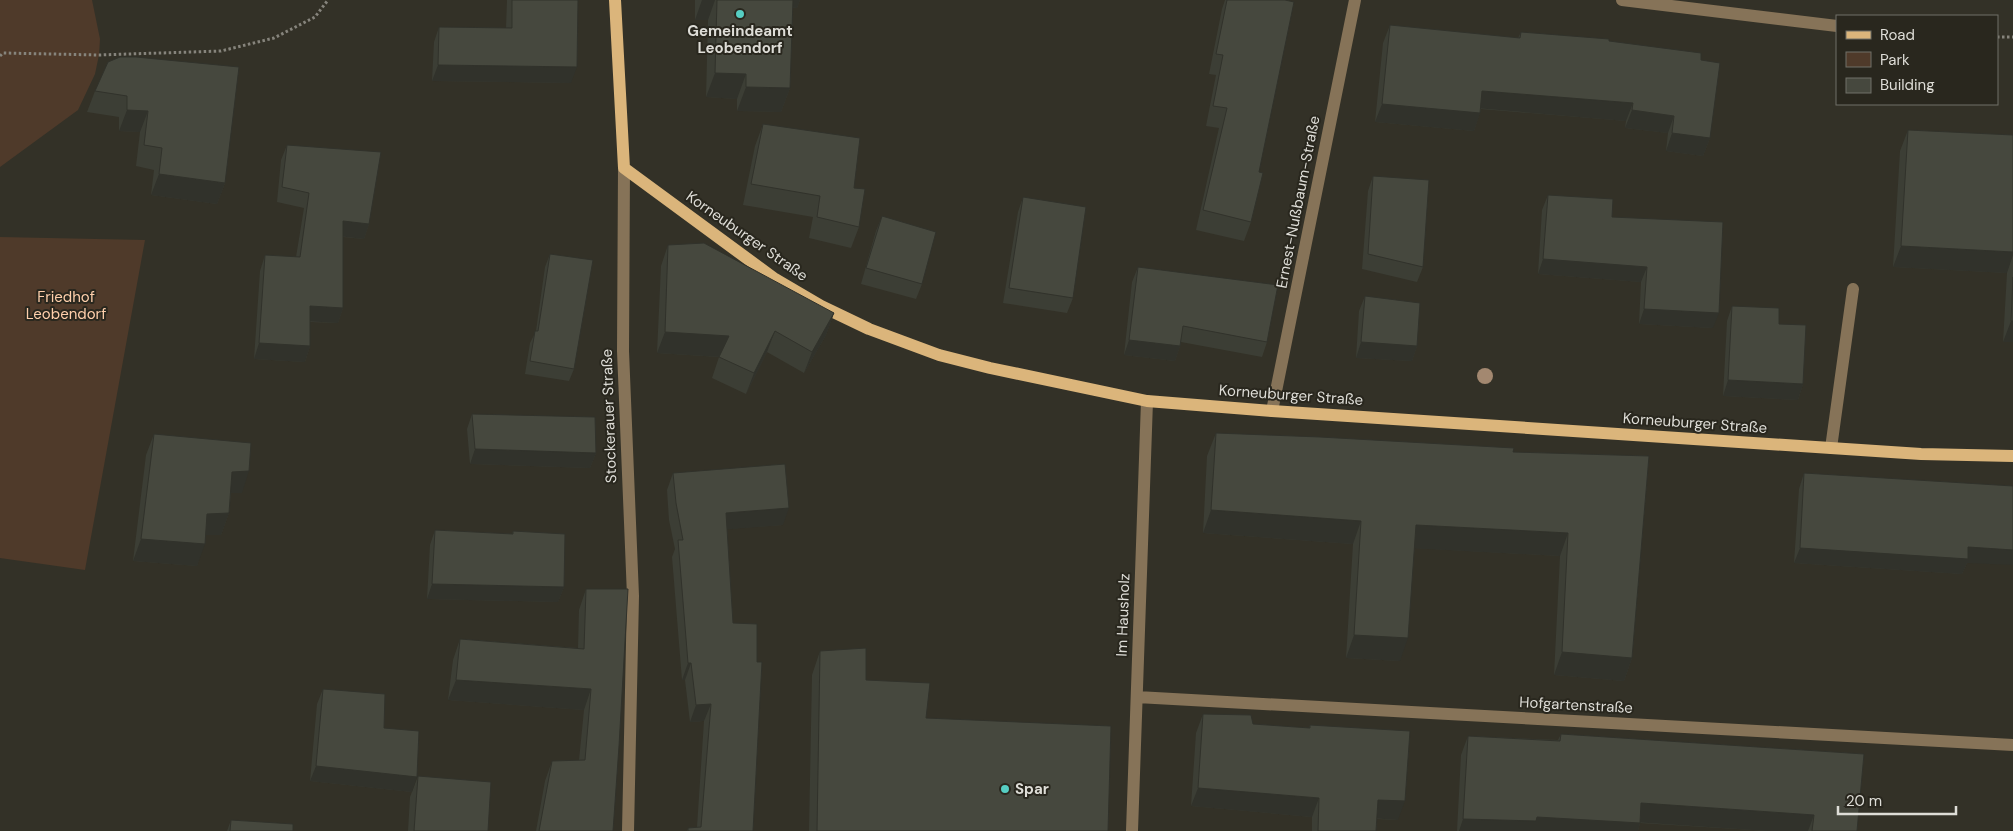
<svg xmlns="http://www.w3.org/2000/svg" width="2013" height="831" viewBox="0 0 2013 831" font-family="'DM Sans',sans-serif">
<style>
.green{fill:#4f3a2a}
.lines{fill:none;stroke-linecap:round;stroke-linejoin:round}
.path{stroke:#86847c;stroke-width:3;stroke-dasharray:2.5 2.5;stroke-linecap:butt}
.minor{stroke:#867358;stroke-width:12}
.major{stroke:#dbb57b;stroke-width:12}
.tree{fill:#a38870}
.wall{fill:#3c3e35}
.shaded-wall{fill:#31322b}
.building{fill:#46483e;stroke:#31322b}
.poi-dot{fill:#56cec3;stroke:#29271e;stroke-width:2}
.labels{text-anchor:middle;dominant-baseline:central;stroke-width:4;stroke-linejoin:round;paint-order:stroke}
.poi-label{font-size:15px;font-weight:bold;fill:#deddd7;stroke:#29271e}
.street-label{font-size:15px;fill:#deddd7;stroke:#29271e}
.park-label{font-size:15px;fill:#fecfab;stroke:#29271e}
</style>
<rect width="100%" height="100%" fill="#333127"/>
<path class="green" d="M 0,0 L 92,0 L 100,39 L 99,55 L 95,74 L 78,110 L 0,167 Z
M 0,237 L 145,240 L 85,570 L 0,558 Z"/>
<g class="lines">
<path class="path" d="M 1997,37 L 2013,37
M 0,56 L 3,53 L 99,55 L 221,51 L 274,38 L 315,17 L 328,0"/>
<path class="minor" d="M 1622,0 L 1837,26
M 624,168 L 623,351 L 633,596 L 628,831
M 1272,411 L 1355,0
M 1831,448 L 1853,289
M 1137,697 L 2013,745
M 1132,831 L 1147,401"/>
<path class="major" d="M 615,0 L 624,168 L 775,279 L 821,306 L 869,329 L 939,355 L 990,368 L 1147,401 L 1272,411 L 1921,454 L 2013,456"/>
</g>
<circle class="tree" cx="1485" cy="376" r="8"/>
<path class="wall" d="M 507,0 L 578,0 L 571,83 L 432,81 L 434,42 L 439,27 L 506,28 Z
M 695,0 L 800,0 L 797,8 L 792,8 L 790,88 L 781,112 L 737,111 L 737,99 L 706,97 L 708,20 L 695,20 Z
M 1225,0 L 1285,0 L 1251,222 L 1244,241 L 1196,230 L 1219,128 L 1206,126 L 1216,75 L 1209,74 L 1222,9 Z
M 1390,25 L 1518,38 L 1521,32 L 1609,41 L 1701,60 L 1710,138 L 1703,156 L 1666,151 L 1668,133 L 1625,128 L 1626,121 L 1481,109 L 1474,131 L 1375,122 L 1383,43 Z
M 108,62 L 225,183 L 217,204 L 151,195 L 154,170 L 136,166 L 140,132 L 119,131 L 119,117 L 87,112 L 95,91 Z
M 763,124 L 854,188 L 859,227 L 851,248 L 809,238 L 813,217 L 743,205 L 755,146 Z
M 1908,130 L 2013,135 L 2013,342 L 2003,342 L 2007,273 L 1893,267 L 1900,151 Z
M 287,145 L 369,224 L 364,239 L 343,237 L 343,308 L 338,323 L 310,322 L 310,346 L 305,362 L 254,359 L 260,271 L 265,255 L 296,257 L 304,208 L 277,202 L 281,160 Z
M 1373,176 L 1423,267 L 1417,282 L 1362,269 L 1368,191 Z
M 1548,195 L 1612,217 L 1713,328 L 1639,324 L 1641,282 L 1538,274 L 1542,210 Z
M 1023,197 L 1073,298 L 1067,313 L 1003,303 L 1018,212 Z
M 882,216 L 922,284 L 916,299 L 861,284 L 876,231 Z
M 668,245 L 834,313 L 826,335 L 804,373 L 767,352 L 746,394 L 712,378 L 719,357 L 657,353 L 661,266 Z
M 550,254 L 574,369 L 569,381 L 525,374 L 530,343 L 536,331 L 545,267 Z
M 1138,267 L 1267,342 L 1262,357 L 1181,342 L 1180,346 L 1175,361 L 1124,355 L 1132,282 Z
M 1365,296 L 1417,346 L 1412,361 L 1356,358 L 1359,311 Z
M 1732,306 L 1779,324 L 1803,384 L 1798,400 L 1723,396 L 1727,321 Z
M 472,414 L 596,453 L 590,468 L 470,464 L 467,429 Z
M 1216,433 L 1513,452 L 1649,456 L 1632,658 L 1624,681 L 1554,675 L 1560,556 L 1414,548 L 1400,661 L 1346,658 L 1353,544 L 1203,533 L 1207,456 Z
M 154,434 L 242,493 L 231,493 L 229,513 L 221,535 L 206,535 L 197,566 L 133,561 L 146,455 Z
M 673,473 L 783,525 L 727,529 L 733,623 L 753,831 L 687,831 L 688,828 L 697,827 L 704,721 L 690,722 L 685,680 L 682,680 L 672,557 L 675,549 L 669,520 L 667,490 Z
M 1804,473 L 1967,563 L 1962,574 L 1794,563 L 1799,489 Z
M 435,530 L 512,534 L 513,531 L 564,587 L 558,602 L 427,599 L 430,545 Z
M 586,589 L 613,831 L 536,831 L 545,781 L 552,761 L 579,760 L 584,710 L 448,700 L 453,660 L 460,639 L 578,648 L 579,610 Z
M 820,651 L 866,680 L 1108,831 L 809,831 L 812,675 Z
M 323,689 L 384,728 L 412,792 L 310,781 L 317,704 Z
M 1203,714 L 1253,724 L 1309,728 L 1310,725 L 1398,820 L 1377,819 L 1376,831 L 1312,831 L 1312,817 L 1191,806 L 1196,733 Z
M 1561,734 L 1864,754 L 1857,831 L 1768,831 L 1640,823 L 1638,831 L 1457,831 L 1461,755 L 1468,736 L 1558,740 Z
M 418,776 L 488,831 L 408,831 L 410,797 Z
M 231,820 L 293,831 L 227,831 Z"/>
<path class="shaded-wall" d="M 702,0 L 715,0 L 708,20 L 695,20 Z
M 787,0 L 800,0 L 797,8 L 784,7 Z
M 438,65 L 577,67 L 571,83 L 432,81 Z
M 715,73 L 746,74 L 737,99 L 706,97 Z
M 746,87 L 790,88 L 781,112 L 737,111 Z
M 1482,91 L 1633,103 L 1626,121 L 1476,108 Z
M 1382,104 L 1480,113 L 1474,131 L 1375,122 Z
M 127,110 L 148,111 L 140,132 L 119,131 Z
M 1632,110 L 1674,116 L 1668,133 L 1625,128 Z
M 1672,133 L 1710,138 L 1703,156 L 1666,151 Z
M 159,174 L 225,183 L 217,204 L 151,195 Z
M 343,221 L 369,224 L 364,239 L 338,236 Z
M 1901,246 L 2013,252 L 2013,255 L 2007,273 L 1893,267 Z
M 1543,259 L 1647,267 L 1641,282 L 1538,274 Z
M 310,306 L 343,308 L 338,323 L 305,321 Z
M 1644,309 L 1719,313 L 1713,328 L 1639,324 Z
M 834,313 L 826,335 L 804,373 L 812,352 Z
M 2011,321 L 2013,321 L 2013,342 L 2003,342 Z
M 775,331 L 767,352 L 746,394 L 754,373 Z
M 665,332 L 729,336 L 721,357 L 657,353 Z
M 1129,340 L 1180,346 L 1175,361 L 1124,355 Z
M 1361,342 L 1417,346 L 1412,361 L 1356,358 Z
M 259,343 L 310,346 L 305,362 L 254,359 Z
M 1728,380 L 1803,384 L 1798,400 L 1723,396 Z
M 475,449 L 596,453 L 590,468 L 470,464 Z
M 249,471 L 242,493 L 225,493 L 232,472 Z
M 789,508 L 783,525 L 720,530 L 726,513 Z
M 1211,510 L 1361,521 L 1353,544 L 1203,533 Z
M 229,513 L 221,535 L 199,535 L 207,514 Z
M 1416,525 L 1568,533 L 1560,556 L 1408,548 Z
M 141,539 L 205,544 L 197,566 L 133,561 Z
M 1968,547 L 2013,550 L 2013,565 L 1967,563 L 1962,574 L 1794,563 L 1800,548 Z
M 432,584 L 564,587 L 558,602 L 427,599 Z
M 1354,635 L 1408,638 L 1400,661 L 1346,658 Z
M 1562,652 L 1632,658 L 1624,681 L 1554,675 Z
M 688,663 L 691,663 L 685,680 L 682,680 Z
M 456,680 L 591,689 L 584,710 L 448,700 Z
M 711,704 L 704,721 L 690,722 L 696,705 Z
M 316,766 L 417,777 L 412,792 L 310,781 Z
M 1198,788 L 1319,798 L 1312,817 L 1191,806 Z
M 1378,800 L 1405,801 L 1398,820 L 1371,818 Z
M 1641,803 L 1814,815 L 1808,831 L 1768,831 L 1634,822 Z
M 1537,817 L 1640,823 L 1638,831 L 1459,831 L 1463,819 Z"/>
<path class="building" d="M 512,0 L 578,0 L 577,67 L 438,65 L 439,27 L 512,28 Z
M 717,0 L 793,0 L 790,88 L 746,87 L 746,74 L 715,73 Z
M 1227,0 L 1285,0 L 1294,2 L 1259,172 L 1263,173 L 1251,222 L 1203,210 L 1227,108 L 1213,106 L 1223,55 L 1216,54 Z
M 1390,25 L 1520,38 L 1521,32 L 1609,39 L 1609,41 L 1701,53 L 1701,60 L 1720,63 L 1710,138 L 1672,133 L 1674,116 L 1632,110 L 1633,103 L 1482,91 L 1480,113 L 1382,104 Z
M 120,57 L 136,57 L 239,67 L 225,183 L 159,174 L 162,148 L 144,145 L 148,111 L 127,110 L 127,96 L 95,91 L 108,62 Z
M 763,124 L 860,138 L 854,188 L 865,189 L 859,227 L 817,217 L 820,196 L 751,184 Z
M 1908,130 L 2013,135 L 2013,252 L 1901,246 Z
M 287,145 L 381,152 L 369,224 L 343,221 L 343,308 L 310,306 L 310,346 L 259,343 L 265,255 L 300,257 L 309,193 L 282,187 Z
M 1373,176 L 1429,180 L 1423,267 L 1368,254 Z
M 1548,195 L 1613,199 L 1612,217 L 1723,222 L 1719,313 L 1644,309 L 1647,267 L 1543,259 Z
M 1023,197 L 1086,207 L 1073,298 L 1009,288 Z
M 882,216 L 936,232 L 922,284 L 866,268 Z
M 704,243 L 834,313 L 812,352 L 775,331 L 754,373 L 719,357 L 729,336 L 665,332 L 668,245 Z
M 550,254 L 593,260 L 574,369 L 530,361 L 535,331 L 538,331 Z
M 1138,267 L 1278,285 L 1267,342 L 1183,326 L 1180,346 L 1129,340 Z
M 2013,277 L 2013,321 L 2011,321 Z
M 1365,296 L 1420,303 L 1417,346 L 1361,342 Z
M 1732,306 L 1779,308 L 1779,324 L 1806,325 L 1803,384 L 1728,380 Z
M 472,414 L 595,417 L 596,453 L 475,449 Z
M 1216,433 L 1320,437 L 1514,448 L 1513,452 L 1649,456 L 1632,658 L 1562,652 L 1568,533 L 1416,525 L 1408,638 L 1354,635 L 1361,521 L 1211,510 Z
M 154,434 L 251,443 L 249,471 L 232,472 L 229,513 L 207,514 L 205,544 L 141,539 Z
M 785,464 L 789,508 L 726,513 L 733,623 L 757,624 L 757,662 L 762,662 L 753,831 L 688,831 L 688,828 L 701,827 L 711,704 L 696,705 L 691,663 L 688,663 L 678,540 L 683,540 L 676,503 L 673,473 Z
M 1804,473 L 2013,486 L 2013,550 L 1968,547 L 1968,559 L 1800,548 Z
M 435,530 L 513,534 L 513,531 L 565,534 L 564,587 L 432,584 Z
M 586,589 L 628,589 L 619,746 L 613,831 L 539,831 L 552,761 L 585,760 L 591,689 L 456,680 L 460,639 L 584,649 Z
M 866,648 L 866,680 L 930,683 L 926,718 L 1111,726 L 1108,831 L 817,831 L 820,651 Z
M 323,689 L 385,694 L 384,728 L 419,731 L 417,777 L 316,766 Z
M 1203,714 L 1251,715 L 1253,724 L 1310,728 L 1310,725 L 1410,731 L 1405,801 L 1378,800 L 1376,831 L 1318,831 L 1319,798 L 1198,788 Z
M 1561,734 L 1864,754 L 1857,831 L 1812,831 L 1814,815 L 1641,803 L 1640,823 L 1537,817 L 1536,821 L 1463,819 L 1468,736 L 1560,741 Z
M 418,776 L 491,782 L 488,831 L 414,831 Z
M 231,820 L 293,824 L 293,831 L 230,831 Z"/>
<g class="poi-dot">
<circle cx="740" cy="14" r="5"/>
<circle cx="1005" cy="789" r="5"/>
</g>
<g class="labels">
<g class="poi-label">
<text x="740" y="31">Gemeindeamt<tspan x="740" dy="17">Leobendorf</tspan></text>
<text x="1015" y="789" text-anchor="start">Spar</text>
</g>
<g class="street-label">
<text transform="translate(1298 202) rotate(-79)">Ernest-Nußbaum-Straße</text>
<text transform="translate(747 236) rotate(35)">Korneuburger Straße</text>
<text transform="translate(1291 395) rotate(4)">Korneuburger Straße</text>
<text transform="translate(609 416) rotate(-92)">Stockerauer Straße</text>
<text transform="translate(1695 423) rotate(4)">Korneuburger Straße</text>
<text transform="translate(1123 615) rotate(-88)">Im Hausholz</text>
<text transform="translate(1576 705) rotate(3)">Hofgartenstraße</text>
</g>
<g class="park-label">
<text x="66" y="297">Friedhof<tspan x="66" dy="17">Leobendorf</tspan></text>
</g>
</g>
<rect x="1836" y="15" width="162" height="90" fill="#29271e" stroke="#717068"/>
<rect x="1846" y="31" width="25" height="8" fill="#dbb57b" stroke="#717068"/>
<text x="1880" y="40" font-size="15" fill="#deddd7">Road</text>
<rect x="1846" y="52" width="25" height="15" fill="#4f3a2a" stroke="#717068"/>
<text x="1880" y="65" font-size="15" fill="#deddd7">Park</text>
<rect x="1846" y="78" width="25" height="15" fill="#46483e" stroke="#717068"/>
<text x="1880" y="90" font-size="15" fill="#deddd7">Building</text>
<path d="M1838 806v8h118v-8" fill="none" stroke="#deddd7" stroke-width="2.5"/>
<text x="1846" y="806" font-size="15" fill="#deddd7" stroke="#29271e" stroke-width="4" paint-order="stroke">20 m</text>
</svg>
